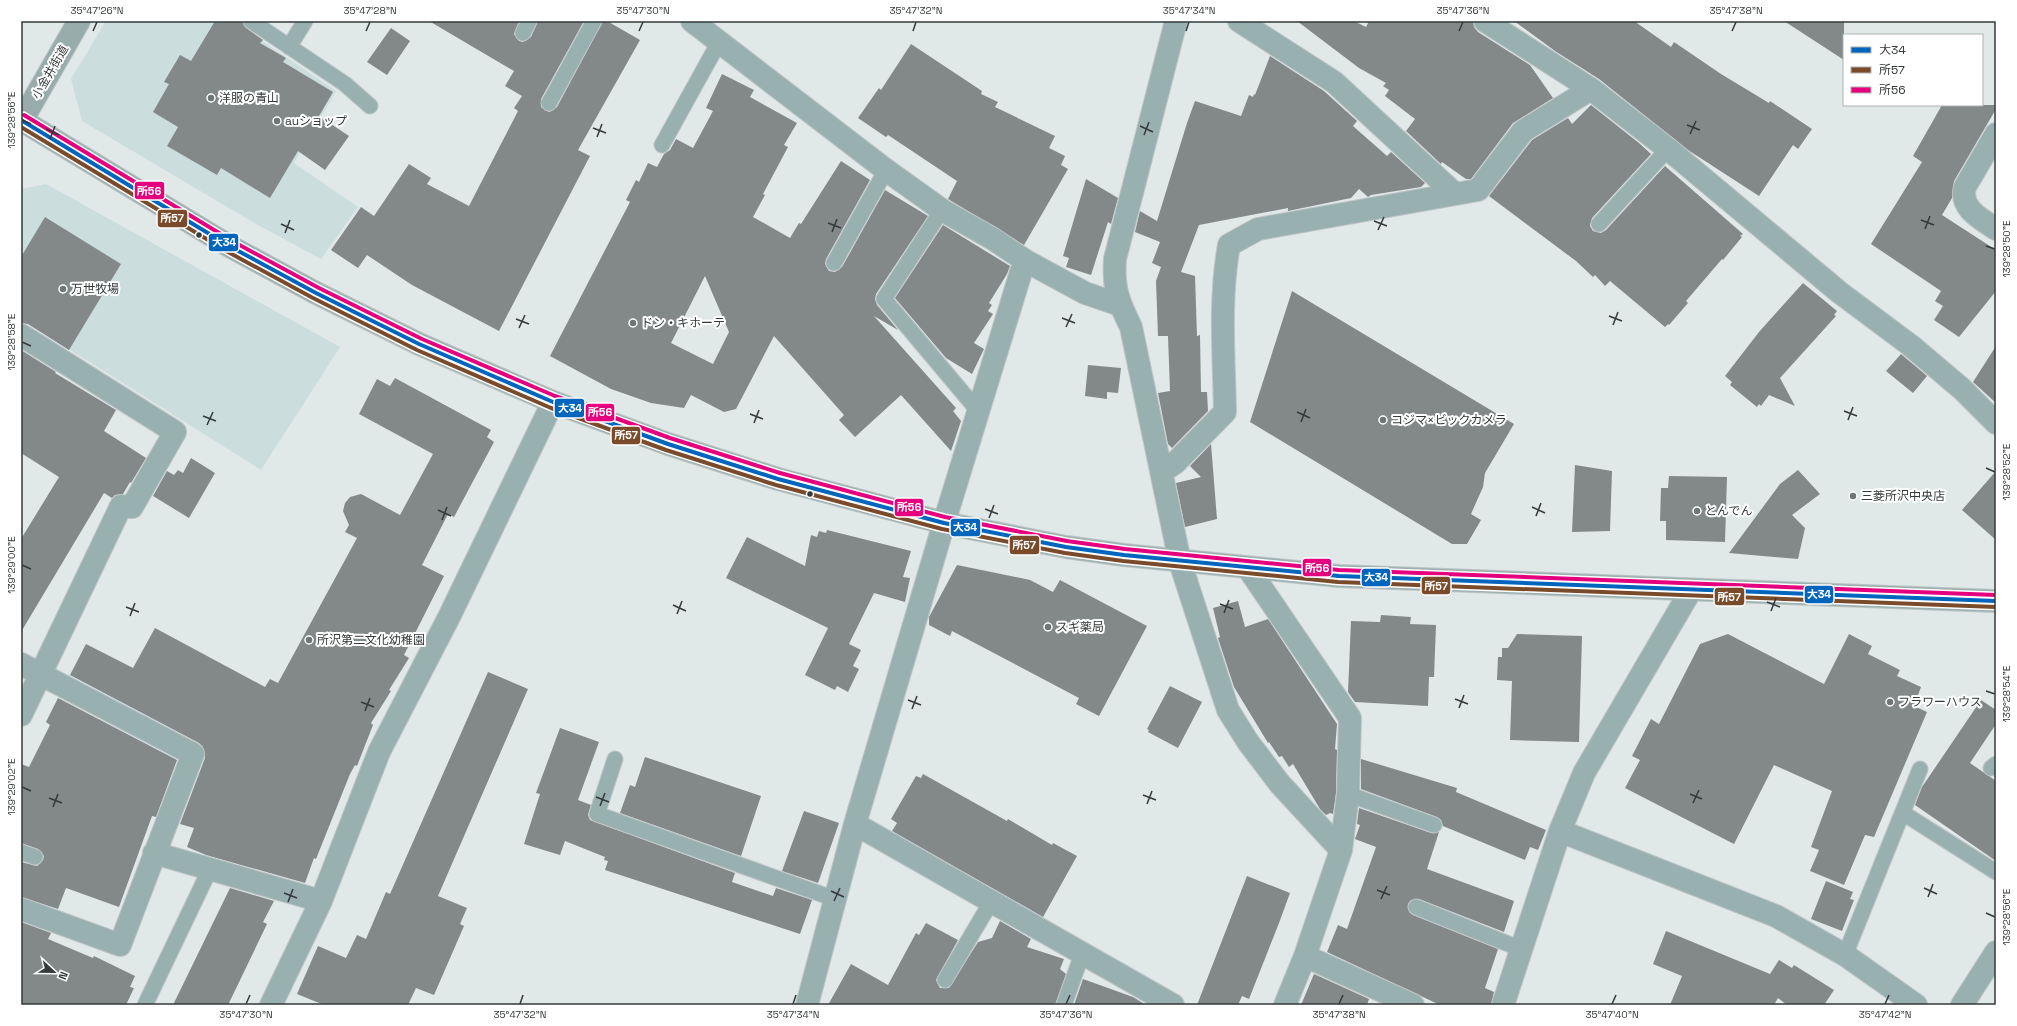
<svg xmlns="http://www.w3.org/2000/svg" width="2017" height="1026" viewBox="0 0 2017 1026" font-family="'Space Grotesk','Noto Sans JP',sans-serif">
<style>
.built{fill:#cdd}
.building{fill:#838989;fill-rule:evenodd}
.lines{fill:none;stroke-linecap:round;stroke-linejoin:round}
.lane-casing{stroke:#bec4c4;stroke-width:17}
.street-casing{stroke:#bec4c4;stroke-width:24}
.secondary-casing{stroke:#bec4c4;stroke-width:24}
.primary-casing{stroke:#bec4c4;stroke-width:24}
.lane{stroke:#99b0b1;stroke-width:15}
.street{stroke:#99b0b1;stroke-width:22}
.secondary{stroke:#9cb1b1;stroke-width:22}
.primary{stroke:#99acac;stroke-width:22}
.bus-1-casing{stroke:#fff;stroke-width:7}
.bus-2-casing{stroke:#fff;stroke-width:7}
.bus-3-casing{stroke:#fff;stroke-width:7}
.bus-1{stroke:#0065bd;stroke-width:4}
.bus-2{stroke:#7a4b2a;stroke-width:4}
.bus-3{stroke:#e5007d;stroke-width:4}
.ticks{fill:none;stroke:#343939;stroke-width:1.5}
.poi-dot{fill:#707676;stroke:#fff;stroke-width:1.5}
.bus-dot{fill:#343939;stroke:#fff;stroke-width:1.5}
.labels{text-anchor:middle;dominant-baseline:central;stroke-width:4;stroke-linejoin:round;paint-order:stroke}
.street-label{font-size:12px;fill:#343939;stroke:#fff}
.poi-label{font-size:12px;fill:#343939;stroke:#fff;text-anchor:start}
.line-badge{stroke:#fff;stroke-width:1.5}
.badge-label{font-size:11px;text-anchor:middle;font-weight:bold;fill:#fff}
.neatline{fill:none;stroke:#343939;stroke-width:1.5}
.ticks-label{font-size:10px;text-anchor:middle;fill:#343939}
</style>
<rect width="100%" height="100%" fill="#e0e8e8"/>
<path class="built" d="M 106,21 L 233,21 L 336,91 L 294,163 L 358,207 L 321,259 L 256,224 L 82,121 L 71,79 Z
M 46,184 L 340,347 L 261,470 L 21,319 L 21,189 Z"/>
<path class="building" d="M 215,21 L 242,21 L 246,28 L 263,40 L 260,43 L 286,58 L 283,62 L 333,92 L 319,116 L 349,136 L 325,170 L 298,151 L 270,198 L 221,168 L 217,175 L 167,146 L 178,127 L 153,112 L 169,84 L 164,82 L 180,55 L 191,61 Z
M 429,21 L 519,21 L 514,34 L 519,41 L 523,42 L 531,37 L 538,21 L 584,21 L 541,99 L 541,107 L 549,112 L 557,107 L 603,21 L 607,21 L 640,40 L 578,150 L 590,156 L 499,331 L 412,285 L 367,255 L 358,268 L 331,250 L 361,207 L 374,216 L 409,164 L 431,178 L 427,184 L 469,206 L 518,111 L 514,108 L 522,96 L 505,86 L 514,71 Z
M 1297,21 L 1354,21 L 1366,27 L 1369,21 L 1473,21 L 1474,27 L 1478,32 L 1530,65 L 1553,98 L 1513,123 L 1471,179 L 1466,179 L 1442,162 L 1441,164 L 1406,131 L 1415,119 L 1385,96 L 1389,90 L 1383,86 L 1386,83 L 1359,68 Z
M 1514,21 L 1634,21 L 1671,47 L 1674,42 L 1721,74 L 1769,103 L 1770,101 L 1812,129 L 1798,149 L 1793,145 L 1759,196 L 1688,150 L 1599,79 L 1555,51 Z
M 1784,21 L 1844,21 L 1844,60 Z
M 391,28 L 410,41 L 387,75 L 367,62 Z
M 911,44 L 982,91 L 981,94 L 998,102 L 995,107 L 1055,136 L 1049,148 L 1065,156 L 1061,165 L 1068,169 L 1024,245 L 948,199 L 957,181 L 888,135 L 886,137 L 858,118 L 879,88 L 881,90 Z
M 1270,56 L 1324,91 L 1357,121 L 1353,126 L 1387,156 L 1391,152 L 1425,183 L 1421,187 L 1371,195 L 1368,197 L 1359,189 L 1351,198 L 1288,211 L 1288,208 L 1199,225 L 1181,272 L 1195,276 L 1197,336 L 1200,335 L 1201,392 L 1207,392 L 1208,411 L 1172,448 L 1168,444 L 1158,393 L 1170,391 L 1168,336 L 1158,336 L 1156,281 L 1161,267 L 1152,263 L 1160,242 L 1135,232 L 1140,211 L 1157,221 L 1187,123 L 1195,101 L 1241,116 L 1249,95 L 1253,97 L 1254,94 L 1255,95 Z
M 722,74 L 754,90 L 750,97 L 797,123 L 784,145 L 788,147 L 763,194 L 765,195 L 753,217 L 790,238 L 799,223 L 801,224 L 841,161 L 870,180 L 826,259 L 825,264 L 829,271 L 835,272 L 842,267 L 885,190 L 928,216 L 876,294 L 875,299 L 877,305 L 898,330 L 874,316 L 956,408 L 953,411 L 961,421 L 951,451 L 901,395 L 855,437 L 839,420 L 844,415 L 774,336 L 736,409 L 724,412 L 691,395 L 684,408 L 651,403 L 611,389 L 550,356 L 630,202 L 626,200 L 636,180 L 639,182 L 648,163 L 657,167 L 664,154 L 670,150 L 676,139 L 693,148 L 713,111 L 706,108 ZM 705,276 L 729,332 L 713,364 L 671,343 Z
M 1591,105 L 1639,143 L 1651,154 L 1592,218 L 1590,226 L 1593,231 L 1601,233 L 1606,230 L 1665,166 L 1743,234 L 1740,236 L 1742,237 L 1723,260 L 1722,259 L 1686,301 L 1688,303 L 1669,325 L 1668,324 L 1665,327 L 1610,281 L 1605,286 L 1595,275 L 1593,277 L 1576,261 L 1489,196 L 1532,140 L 1568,118 L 1572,124 Z
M 1942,105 L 1996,105 L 1996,109 L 1954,181 L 1952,198 L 1942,215 L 1996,250 L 1996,291 L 1959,337 L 1934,320 L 1943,306 L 1935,301 L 1941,291 L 1871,244 L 1922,162 L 1913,156 Z
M 1086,179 L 1118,198 L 1111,224 L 1108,222 L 1091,275 L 1066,267 L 1069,258 L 1063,256 Z
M 45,217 L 121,264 L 69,350 L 28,324 L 21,323 L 21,257 Z
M 943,225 L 1010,266 L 1007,274 L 989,303 L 992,305 L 988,311 L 993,314 L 974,343 L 984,349 L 972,374 L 946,358 L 895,298 Z
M 1803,283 L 1837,311 L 1834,315 L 1836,316 L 1780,378 L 1795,406 L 1769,395 L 1761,406 L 1759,404 L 1757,407 L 1730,385 L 1732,382 L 1725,376 L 1759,332 Z
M 1292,291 L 1514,424 L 1485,473 L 1483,487 L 1471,514 L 1481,520 L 1467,544 L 1452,544 L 1250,422 Z
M 1996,346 L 1996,403 L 1973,382 Z
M 21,350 L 56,372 L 55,373 L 116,410 L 104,431 L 146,458 L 131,483 L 130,482 L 123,494 L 115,495 L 112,498 L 104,493 L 21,632 L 21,539 L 59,477 L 21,453 Z
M 1901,354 L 1927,376 L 1913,393 L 1886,371 Z
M 1088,365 L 1121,368 L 1118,393 L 1107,392 L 1107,399 L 1085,396 Z
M 395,378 L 491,430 L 487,437 L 494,442 L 454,517 L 448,514 L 422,565 L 444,576 L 404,655 L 409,658 L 389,690 L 391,691 L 371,723 L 373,725 L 357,766 L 355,765 L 350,774 L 316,859 L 314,858 L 305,883 L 206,855 L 187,847 L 194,828 L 180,824 L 205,758 L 203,747 L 199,743 L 70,675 L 86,644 L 133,668 L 155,628 L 265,687 L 270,679 L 278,683 L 357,538 L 345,532 L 349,525 L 343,511 L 345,503 L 350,497 L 361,494 L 400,515 L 433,454 L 359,414 L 377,379 L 390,386 Z
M 1211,444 L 1217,519 L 1185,527 L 1176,483 L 1201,477 L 1190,466 Z
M 191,458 L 215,473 L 189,518 L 153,496 L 167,471 L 174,475 L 178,470 L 183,473 Z
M 1575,465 L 1612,471 L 1610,531 L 1572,532 Z
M 1798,470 L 1820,494 L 1792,515 L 1805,528 L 1798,559 L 1729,553 L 1780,484 Z
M 1996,471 L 1996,540 L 1962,510 Z
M 1669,476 L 1727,477 L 1725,542 L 1666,540 L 1666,521 L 1660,521 L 1661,488 L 1668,488 Z
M 827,530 L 911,551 L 903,577 L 910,578 L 905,602 L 874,593 L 849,644 L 861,650 L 853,666 L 859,669 L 848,692 L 837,686 L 835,690 L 805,675 L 828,628 L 726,578 L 747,537 L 805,566 L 811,535 L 817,537 L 819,531 L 826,533 Z
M 957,565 L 1030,580 L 1053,592 L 1060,580 L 1147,626 L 1099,716 L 1076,704 L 1079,698 L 952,631 L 950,636 L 929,625 L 929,617 Z
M 1238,601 L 1245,627 L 1268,619 L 1337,724 L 1335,749 L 1337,750 L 1336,793 L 1333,814 L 1330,813 L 1326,815 L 1320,809 L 1293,764 L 1289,767 L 1282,756 L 1279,757 L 1269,742 L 1268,743 L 1234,687 L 1218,638 L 1220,637 L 1213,608 Z
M 1381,615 L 1411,617 L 1410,624 L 1436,625 L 1434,677 L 1429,677 L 1428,706 L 1355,702 L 1348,692 L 1351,621 L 1380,622 Z
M 1517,634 L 1582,636 L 1579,742 L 1510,740 L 1512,681 L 1497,680 L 1498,657 L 1502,657 L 1502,648 L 1508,648 Z
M 1728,634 L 1824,684 L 1849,634 L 1872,646 L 1868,654 L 1900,670 L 1897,676 L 1921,687 L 1914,706 L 1927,712 L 1874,837 L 1865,835 L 1844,885 L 1810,871 L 1819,850 L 1811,847 L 1832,791 L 1774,765 L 1734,844 L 1625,788 L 1640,760 L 1632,756 L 1651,719 L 1659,724 L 1700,644 Z
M 488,672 L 528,689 L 438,896 L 467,908 L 460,924 L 464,926 L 434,995 L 416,988 L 408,1005 L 324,1005 L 297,994 L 318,946 L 346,958 L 357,935 L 366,939 L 386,892 L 390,894 Z
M 1170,686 L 1202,702 L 1178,748 L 1148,732 L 1149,730 L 1147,729 Z
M 58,698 L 177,760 L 156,817 L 152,816 L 119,907 L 66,888 L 58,909 L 21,897 L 21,862 L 37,866 L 43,860 L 44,856 L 38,849 L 21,843 L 21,764 L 29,767 L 50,725 L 46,722 Z
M 1981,700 L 1996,710 L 1996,724 L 1970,763 L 1996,781 L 1996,861 L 1915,805 L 1922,787 Z
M 560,728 L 599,742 L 578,800 L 591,805 L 588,815 L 590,820 L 735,873 L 732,882 L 773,896 L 776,888 L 812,900 L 800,934 L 605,870 L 608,861 L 604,860 L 605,857 L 565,841 L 560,855 L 524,844 L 540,794 L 536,793 Z
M 645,757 L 761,796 L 741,856 L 620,813 L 630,785 L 635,787 Z
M 1361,759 L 1457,788 L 1456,792 L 1546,830 L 1538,850 L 1530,847 L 1525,860 L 1443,826 L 1441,820 L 1437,817 L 1361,789 Z
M 923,774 L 1007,821 L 1008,819 L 1052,845 L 1053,843 L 1077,856 L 1043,917 L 892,831 L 897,823 L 891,819 L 916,776 L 921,778 Z
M 1359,808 L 1431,833 L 1439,832 L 1427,869 L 1514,901 L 1504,932 L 1419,899 L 1411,900 L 1408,904 L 1409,912 L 1413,915 L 1498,949 L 1485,988 L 1494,992 L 1491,1005 L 1440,1005 L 1327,952 L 1338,925 L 1347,929 L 1376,847 L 1355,839 L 1360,825 L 1357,824 Z
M 804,811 L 839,823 L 818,883 L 782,871 Z
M 1247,876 L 1290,893 L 1279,923 L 1249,999 L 1242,996 L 1238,1005 L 1197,1005 Z
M 1826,881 L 1853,892 L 1850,899 L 1854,900 L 1842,931 L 1811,919 Z
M 230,888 L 274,901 L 263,922 L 267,924 L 242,976 L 228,1005 L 173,1005 Z
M 1000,921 L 1031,939 L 1027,947 L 1064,959 L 1060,969 L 1066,974 L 1055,1005 L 828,1005 L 851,964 L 888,985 L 916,933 L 919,935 L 926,923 L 958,940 L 936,980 L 940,988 L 949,988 L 978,942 L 992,938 Z
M 21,922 L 51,933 L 48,939 L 93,958 L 94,956 L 135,976 L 130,987 L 134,988 L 126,1005 L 21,1005 Z
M 1666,931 L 1770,974 L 1779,960 L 1792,968 L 1794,965 L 1834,990 L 1824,1005 L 1787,1005 L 1778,998 L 1774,1005 L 1670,1005 L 1682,976 L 1653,964 Z
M 1314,974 L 1369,999 L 1367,1005 L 1301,1005 Z
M 1083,979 L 1133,997 L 1146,1005 L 1074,1005 Z"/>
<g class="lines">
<defs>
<path id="lane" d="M 251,21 L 345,84 L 370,106
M 523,33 L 529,21
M 289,47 L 305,21
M 549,103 L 594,21
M 662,145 L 719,42
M 942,210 L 884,299 L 979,412
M 1599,224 L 1668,149
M 834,263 L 886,170
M 615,759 L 597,814 L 835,899
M 1991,768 L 1996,764
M 1348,794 L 1434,825
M 1903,813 L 1996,872
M 21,852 L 35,857
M 1416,907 L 1521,949
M 1845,955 L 1920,769
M 945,980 L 991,902
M 145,1005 L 210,869
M 1064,1005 L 1082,954"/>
<path id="street" d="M 692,21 L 886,170 L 942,210 L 993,239 L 1026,261 L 1085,293 L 1120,305
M 1176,21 L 1115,259 C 1113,288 1118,301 1131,327 L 1180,562 L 1228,710 L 1248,742 L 1280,784 L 1341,850 L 1305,956 L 1285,1005
M 1239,21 L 1334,82 L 1455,194
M 1485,21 L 1591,89 L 1668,149 L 1839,292 L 1910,345 L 1962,389 L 1996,423
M 1996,134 L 1965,187 C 1959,208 1981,219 1996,229
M 21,335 L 175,432 L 132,507 L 121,506 L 21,715
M 1162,472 L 1175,463 L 1225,412 C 1224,357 1219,300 1229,245 L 1258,229 L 1478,190 L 1523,131 L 1591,89
M 1248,568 L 1350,718 L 1348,794 L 1341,850
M 21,664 L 193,754 L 120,945 L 21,909
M 855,824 L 1173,1005
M 1560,831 L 1776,916 L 1845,955 L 1916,1005
M 154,853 L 321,901
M 1305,956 L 1413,1005
M 271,1005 L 321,901 L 379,752 L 449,617 L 553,402
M 807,1005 L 855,824 L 944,523 L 1021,272 L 1026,261
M 1503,1005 L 1560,831 L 1584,773 L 1691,590
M 1962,1005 L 1996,952"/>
<path id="secondary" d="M 21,120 L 231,247 L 316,293 L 419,344 L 553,402 L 668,444 L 778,479 L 944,523 L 1066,547 L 1124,555 L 1339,576 L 1996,601"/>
<path id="primary" d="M 21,122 L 79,21"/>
</defs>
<use href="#lane" class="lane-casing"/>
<use href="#street" class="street-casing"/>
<use href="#secondary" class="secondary-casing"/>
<use href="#primary" class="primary-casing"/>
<use href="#lane" class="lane"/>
<use href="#street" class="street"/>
<use href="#secondary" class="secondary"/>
<use href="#primary" class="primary"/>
<defs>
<path id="bus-1" d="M 21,120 L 231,247 L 316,293 L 419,344 L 553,402 L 668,444 L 778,479 L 944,523 L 1066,547 L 1124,555 L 1339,576 L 1996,601"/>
<path id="bus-2" d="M 21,127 L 228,252 L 313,298 L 417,350 L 551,408 L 666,450 L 776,485 L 942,529 L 1065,553 L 1123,561 L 1338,582 L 1996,607"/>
<path id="bus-3" d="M 24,115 L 234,242 L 319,288 L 422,339 L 555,396 L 670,438 L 780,473 L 945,517 L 1067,541 L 1125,549 L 1339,570 L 1996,595"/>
</defs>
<use href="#bus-1" class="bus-1-casing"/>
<use href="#bus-2" class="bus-2-casing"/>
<use href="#bus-3" class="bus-3-casing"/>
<use href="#bus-1" class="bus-1"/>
<use href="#bus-2" class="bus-2"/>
<use href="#bus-3" class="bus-3"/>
</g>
<path class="ticks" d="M 93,31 L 97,22M 366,31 L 370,22M 639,31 L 643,22M 913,31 L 916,22M 1186,31 L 1189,22M 1459,31 L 1463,22M 1732,31 L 1736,22M 22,120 L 31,124M 1687,125 L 1700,130M 1140,126 L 1153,132M 593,128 L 606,133M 46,129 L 59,135M 1690,134 L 1696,121M 1144,135 L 1149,122M 597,137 L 602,124M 50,139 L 55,126M 1921,220 L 1934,225M 1374,221 L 1387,226M 828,223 L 841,228M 281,224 L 294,230M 1925,229 L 1930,216M 1378,230 L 1384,217M 832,232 L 837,219M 285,233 L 290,220M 1986,246 L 1995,249M 1609,316 L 1622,321M 1062,318 L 1075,323M 516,319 L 529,324M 1613,325 L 1618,312M 1066,327 L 1072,314M 519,328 L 525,315M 22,342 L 31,346M 1844,411 L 1857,416M 1297,412 L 1310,418M 750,414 L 763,419M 203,416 L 216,421M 1848,420 L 1853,407M 1301,422 L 1306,409M 754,423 L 759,410M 207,425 L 213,412M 1986,468 L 1995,472M 1532,507 L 1545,513M 985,509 L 998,514M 438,510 L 451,516M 1536,516 L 1541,503M 989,518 L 994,505M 442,520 L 447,507M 22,565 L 31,569M 1767,602 L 1780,607M 1220,604 L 1233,609M 673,605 L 686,611M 126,607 L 139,612M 1771,611 L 1776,598M 1224,613 L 1229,600M 677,614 L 682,601M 130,616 L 135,603M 1986,691 L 1995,694M 1455,699 L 1468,704M 908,700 L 921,705M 361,702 L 374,707M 1459,708 L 1464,695M 912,709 L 917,696M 365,711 L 370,698M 22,787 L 31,791M 1690,794 L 1702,799M 1143,795 L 1156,800M 596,797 L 609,802M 49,798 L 62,803M 1693,803 L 1699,790M 1147,804 L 1152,791M 600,806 L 605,793M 53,807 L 58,794M 1924,888 L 1937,894M 1377,890 L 1390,895M 831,891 L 844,897M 284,893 L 297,898M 1928,897 L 1933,884M 1381,899 L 1387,886M 834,901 L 840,888M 288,902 L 293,889M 1986,913 L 1995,917M 246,1004 L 250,995M 520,1004 L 523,995M 793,1004 L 796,995M 1066,1004 L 1070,995M 1339,1004 L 1343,995M 1612,1004 L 1616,995M 1885,1004 L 1889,995"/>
<g class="poi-dot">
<circle cx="211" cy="98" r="4"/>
<circle cx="277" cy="121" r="4"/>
<circle cx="63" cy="289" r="4"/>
<circle cx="633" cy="323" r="4"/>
<circle cx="1383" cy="420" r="4"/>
<circle cx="1853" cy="496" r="4"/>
<circle cx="1697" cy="511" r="4"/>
<circle cx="1048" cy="627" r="4"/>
<circle cx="309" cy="640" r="4"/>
<circle cx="1890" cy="702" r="4"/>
</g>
<g class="bus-dot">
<circle cx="199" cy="235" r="3.5"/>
<circle cx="810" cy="494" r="3.5"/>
</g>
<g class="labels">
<g class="street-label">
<text transform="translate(50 72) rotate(-60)">小金井街道</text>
</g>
<g class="poi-label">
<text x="219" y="98">洋服の青山</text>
<text x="285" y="121">auショップ</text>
<text x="71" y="289">万世牧場</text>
<text x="641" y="323">ドン・キホーテ</text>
<text x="1391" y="420">コジマ×ビックカメラ</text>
<text x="1861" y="496">三菱所沢中央店</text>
<text x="1705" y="511">とんでん</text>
<text x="1056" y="627">スギ薬局</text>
<text x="317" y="640">所沢第二文化幼稚園</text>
<text x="1898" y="702">フラワーハウス</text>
</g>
</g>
<g class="line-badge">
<rect x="134" y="181" width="31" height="19" rx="4" fill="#e5007d"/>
<rect x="157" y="209" width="31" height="19" rx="4" fill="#7a4b2a"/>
<rect x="208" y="233" width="31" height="19" rx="4" fill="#0065bd"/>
<rect x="554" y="398" width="31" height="20" rx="4" fill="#0065bd"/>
<rect x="585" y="403" width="30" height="19" rx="4" fill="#e5007d"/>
<rect x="611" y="426" width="30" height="19" rx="4" fill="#7a4b2a"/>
<rect x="894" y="498" width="30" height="19" rx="4" fill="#e5007d"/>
<rect x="950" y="518" width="31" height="19" rx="4" fill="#0065bd"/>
<rect x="1009" y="535" width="31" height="20" rx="4" fill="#7a4b2a"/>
<rect x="1302" y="558" width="30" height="19" rx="4" fill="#e5007d"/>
<rect x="1361" y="568" width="30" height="19" rx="4" fill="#0065bd"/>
<rect x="1421" y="576" width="30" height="19" rx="4" fill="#7a4b2a"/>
<rect x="1804" y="585" width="30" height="19" rx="4" fill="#0065bd"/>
<rect x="1714" y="587" width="31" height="19" rx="4" fill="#7a4b2a"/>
</g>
<g class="badge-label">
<text x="149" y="195">所56</text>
<text x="172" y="222">所57</text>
<text x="224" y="246">大34</text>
<text x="570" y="412">大34</text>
<text x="600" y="416">所56</text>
<text x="626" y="439">所57</text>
<text x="909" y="511">所56</text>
<text x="965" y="531">大34</text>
<text x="1024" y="549">所57</text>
<text x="1317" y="572">所56</text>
<text x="1376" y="581">大34</text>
<text x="1436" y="590">所57</text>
<text x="1819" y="598">大34</text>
<text x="1729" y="601">所57</text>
</g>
<rect width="2017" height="1026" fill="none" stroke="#ffffff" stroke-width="44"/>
<rect x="1843" y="34" width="140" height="72" fill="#ffffff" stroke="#aeb0b0"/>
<rect x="1851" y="47" width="20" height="6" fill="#0065bd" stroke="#aeb0b0"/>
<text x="1879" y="54" font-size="12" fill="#343939">大34</text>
<rect x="1851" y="67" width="20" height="6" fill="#7a4b2a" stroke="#aeb0b0"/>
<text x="1879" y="74" font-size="12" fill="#343939">所57</text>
<rect x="1851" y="87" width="20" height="6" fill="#e5007d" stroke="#aeb0b0"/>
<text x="1879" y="94" font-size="12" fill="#343939">所56</text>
<g transform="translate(54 972) rotate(112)" stroke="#ffffff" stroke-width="3" paint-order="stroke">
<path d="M0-3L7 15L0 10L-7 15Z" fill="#343939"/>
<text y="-6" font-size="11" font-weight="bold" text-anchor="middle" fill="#343939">N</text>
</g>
<rect x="22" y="22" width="1973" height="982" class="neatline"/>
<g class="ticks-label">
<text x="97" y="14">35°47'26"N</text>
<text x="370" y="14">35°47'28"N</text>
<text x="643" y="14">35°47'30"N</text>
<text x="916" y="14">35°47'32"N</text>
<text x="1189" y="14">35°47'34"N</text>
<text x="1463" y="14">35°47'36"N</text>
<text x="1736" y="14">35°47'38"N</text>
<text transform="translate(11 120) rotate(-90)" y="4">139°28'56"E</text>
<text transform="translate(2006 249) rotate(-90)" y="4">139°28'50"E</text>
<text transform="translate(11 342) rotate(-90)" y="4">139°28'58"E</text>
<text transform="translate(2006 472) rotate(-90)" y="4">139°28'52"E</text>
<text transform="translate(11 565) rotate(-90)" y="4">139°29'00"E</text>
<text transform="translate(2006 694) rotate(-90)" y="4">139°28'54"E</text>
<text transform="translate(11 787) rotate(-90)" y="4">139°29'02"E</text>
<text transform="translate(2006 917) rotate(-90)" y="4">139°28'56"E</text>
<text x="246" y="1018">35°47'30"N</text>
<text x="520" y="1018">35°47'32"N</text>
<text x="793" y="1018">35°47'34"N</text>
<text x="1066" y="1018">35°47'36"N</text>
<text x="1339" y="1018">35°47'38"N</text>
<text x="1612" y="1018">35°47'40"N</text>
<text x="1885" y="1018">35°47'42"N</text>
</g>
</svg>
